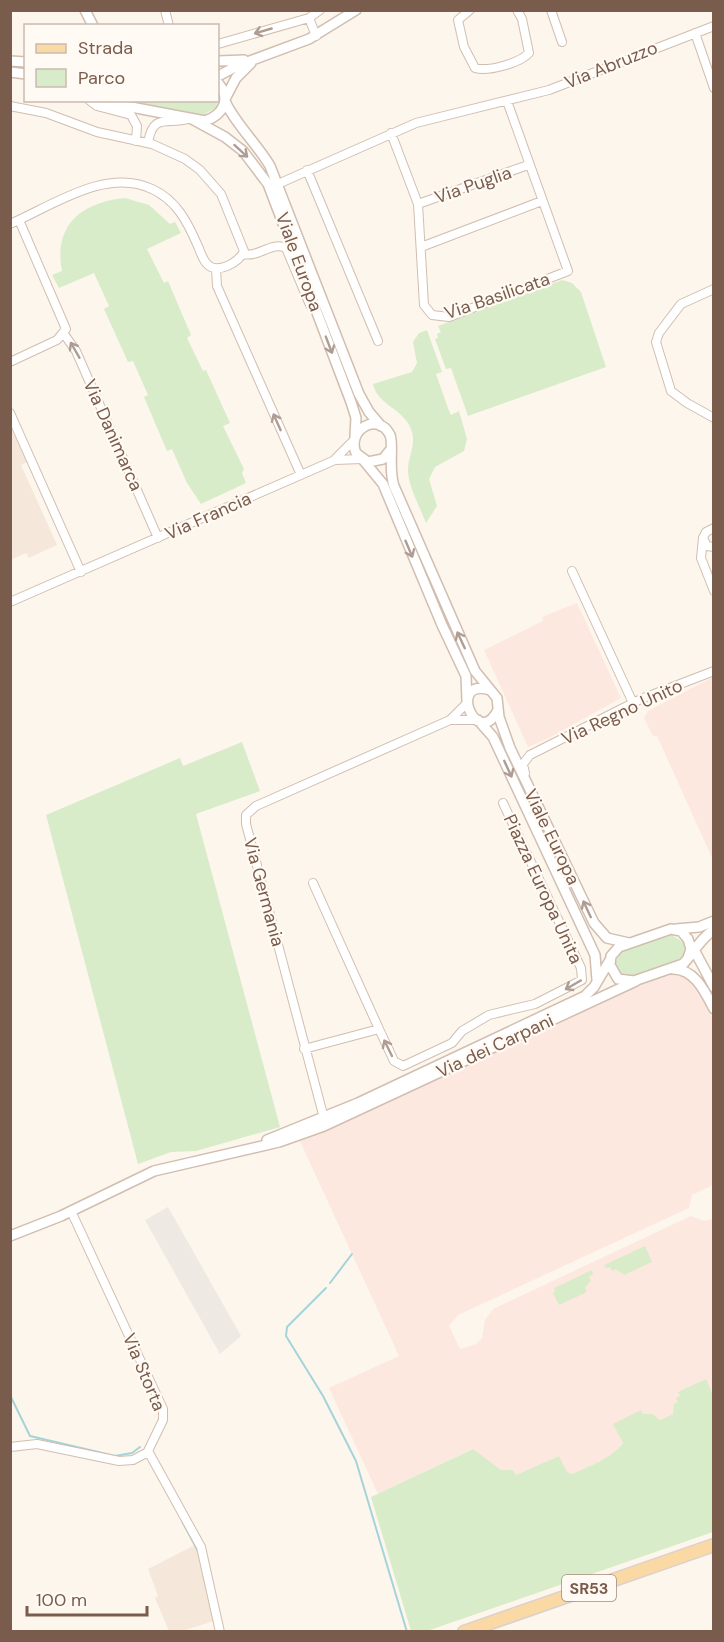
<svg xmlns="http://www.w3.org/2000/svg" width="724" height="1642" viewBox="0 0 724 1642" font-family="'DM Sans',sans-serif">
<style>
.residential{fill:#f5e8da}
.commercial{fill:#fde8e0}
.industrial{fill:#efe9e4}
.green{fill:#d8ecc9}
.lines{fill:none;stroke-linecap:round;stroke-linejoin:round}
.stream{stroke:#a5d3da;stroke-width:2}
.minor-casing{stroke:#d1beb0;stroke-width:10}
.tertiary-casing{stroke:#d1beb0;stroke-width:12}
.primary-casing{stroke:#dad1cd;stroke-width:15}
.minor{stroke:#fff;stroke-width:8}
.tertiary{stroke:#fff;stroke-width:9}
.primary{stroke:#fbd9a5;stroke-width:12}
.oneway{stroke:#af9d94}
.labels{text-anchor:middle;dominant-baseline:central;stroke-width:4.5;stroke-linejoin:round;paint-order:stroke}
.shield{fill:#fffaf3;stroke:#a28b7f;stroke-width:1.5}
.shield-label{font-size:16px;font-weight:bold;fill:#7a5c4d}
.street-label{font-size:18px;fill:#7a5c4d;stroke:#fffaf3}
</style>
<rect width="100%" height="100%" fill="#fdf6ec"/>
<path class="residential" d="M 10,426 L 27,462 L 21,465 L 57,545 L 29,558 L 26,553 L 11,560 Z
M 195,1545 L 200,1555 L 214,1621 L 182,1631 L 169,1631 L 155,1598 L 158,1596 L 148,1569 Z"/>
<path class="commercial" d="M 577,603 L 621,698 L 549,738 L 528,747 L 484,650 L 543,621 L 542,617 Z
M 713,677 L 713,860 L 657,736 L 653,736 L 644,718 L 648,711 Z
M 668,973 L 678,973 L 694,984 L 713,1019 L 713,1185 L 692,1195 L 689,1208 L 458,1315 L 449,1326 L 460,1349 L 476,1344 L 482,1338 L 485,1320 L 493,1309 L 691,1216 L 704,1221 L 713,1219 L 713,1395 L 621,1438 L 623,1444 L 610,1457 L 572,1474 L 567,1472 L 559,1456 L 516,1475 L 496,1468 L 472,1449 L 378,1494 L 329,1388 L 399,1356 L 299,1139 L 374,1108 L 417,1086 Z"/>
<path class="industrial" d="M 168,1207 L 241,1336 L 220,1354 L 145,1220 Z"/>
<path class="green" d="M 218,92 L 217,107 L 203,115 L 125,101 L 218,100 Z
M 125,198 L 149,205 L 170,224 L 175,222 L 181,233 L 147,249 L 164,283 L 168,281 L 191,335 L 187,338 L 203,371 L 206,370 L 230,423 L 223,426 L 244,469 L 242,473 L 246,483 L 201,504 L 187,483 L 172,449 L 167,451 L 144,397 L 148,395 L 133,361 L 128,362 L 104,309 L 109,306 L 94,273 L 59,288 L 52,275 L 62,271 C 53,225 82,202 125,198 Z
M 562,280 L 572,283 L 581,292 L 606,367 L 468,416 L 451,368 L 446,369 L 435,339 L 438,338 L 437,334 L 441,332 L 438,326 Z
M 427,330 L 442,372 L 436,374 L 449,411 L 451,415 L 459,411 L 467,439 L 464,451 L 435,467 L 429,479 L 437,506 L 426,523 C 420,507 408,486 408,470 C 408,455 417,444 411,429 C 403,408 378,406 373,384 L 412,372 L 417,363 L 413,342 L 419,333 Z
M 242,742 L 260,791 L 196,814 L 280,1127 L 196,1151 L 171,1152 L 138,1164 L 46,815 L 180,758 L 183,766 Z
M 672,935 L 684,943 L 685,954 L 680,960 L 631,977 L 618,972 L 615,963 L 621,951 Z
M 645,1246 L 652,1262 L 624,1275 L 616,1269 L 612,1271 L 610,1267 L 606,1268 L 604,1265 Z
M 592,1270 L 593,1274 L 589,1277 L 591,1281 L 585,1288 L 587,1292 L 559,1305 L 553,1293 L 555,1291 L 554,1288 Z
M 706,1379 L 713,1395 L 713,1532 L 427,1631 L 411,1631 L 371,1497 L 473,1449 L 501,1470 L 513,1470 L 516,1475 L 559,1456 L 567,1472 L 572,1474 C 591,1465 611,1459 623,1443 L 613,1424 L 641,1410 L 643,1414 L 652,1414 L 660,1420 L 673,1414 L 674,1404 L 678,1402 L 676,1398 L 680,1396 L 678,1392 Z"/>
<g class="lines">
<path class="stream" d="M 330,1283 L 352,1254
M 326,1288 L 287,1327 L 286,1336 L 323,1396 L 356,1461 L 407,1632
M 10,1395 L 30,1436 L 115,1456 L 132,1453 L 140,1447
M 182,1521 L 199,1553"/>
<defs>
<path id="minor" d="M 165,10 L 169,26
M 470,10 L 458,20 L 464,47 L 475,68 C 488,72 520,63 529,53 L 522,19 L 517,10
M 551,10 L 562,42
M 309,18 L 316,36
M 695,33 L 714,88
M 218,44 L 309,18 L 320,10
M 89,100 L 97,106 L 131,115 L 137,126 L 136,141
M 10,106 L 46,113 L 97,132 L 152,144 L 185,159 L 200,170 L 221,194 L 244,251 C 240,262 217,275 207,264 C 202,259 200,250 197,244 C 187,221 176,200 152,189 C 106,167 52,206 10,224
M 391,133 L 418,204 L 424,305 L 432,315 L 449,317 L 568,271 L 507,101
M 148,143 C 153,112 167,125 189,119
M 307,170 L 378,341
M 278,184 L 416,123 L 549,90 L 714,26
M 418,204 L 528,165
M 421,247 L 542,201
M 243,254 C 259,258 271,241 286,248 L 310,305
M 216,269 L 217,286 L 301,475
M 714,289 L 681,304 L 659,333 L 656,342 L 671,391 L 687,403 L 714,418
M 64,334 L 76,351 L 158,538
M 10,362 L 57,340 L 66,329 L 19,220
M 10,413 L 81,572
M 336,458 L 354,440
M 714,528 L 706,532 L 703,538 L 707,546 L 714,547
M 703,538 L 701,558 L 714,591
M 572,571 L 633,703
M 10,602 L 335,460 L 362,459
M 452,720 L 476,720
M 525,773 L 523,764 L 530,755 L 641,699 L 714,671
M 379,1029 L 394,1061 L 403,1066 L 452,1043 L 462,1031 L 489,1015 L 535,1004 L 582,980 L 581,968 L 503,803
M 304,1049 L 379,1029 L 313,883
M 325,1122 L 246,824 L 246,815 L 256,806 L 450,720 L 467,703
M 71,1211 L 163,1409 L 163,1420 L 148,1451 L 201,1547 L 220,1632
M 10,1447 L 37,1444 L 119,1461 L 133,1460 L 148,1452"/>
<path id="tertiary" d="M 85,10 L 93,26
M 10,61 L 26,62
M 218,61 L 244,60
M 10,72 L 26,74
M 218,76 L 239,65 L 309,39 L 356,10
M 225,99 L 236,78 L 251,63
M 94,100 L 205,121 C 223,115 232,99 218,83
M 225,101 C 233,121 258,145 270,166 L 359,394 L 369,412 L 381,426
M 192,119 L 225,137 L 243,151 L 268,184 L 351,402 L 356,418 L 355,436
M 391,449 L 383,459 L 368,462 L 356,453 C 346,430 378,411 390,435 C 394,444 388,469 394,486 L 475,671 L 497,698 L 499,717 L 510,748 L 594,923 L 607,938 L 629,943
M 364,461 L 383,484 L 442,625 L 466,676 L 467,701
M 490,690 C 446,677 477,751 498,710
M 478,720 L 493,737 L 595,955 L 597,980
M 676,929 L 699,927 L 714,921
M 692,946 L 714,987
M 688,958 L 691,949 L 688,939 L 681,931 L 671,929 L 619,947 L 611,956 L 610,965 L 618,979 L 634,981 L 683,964 C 694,953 700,938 714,930
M 673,969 C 695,969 705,992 714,1009
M 267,1140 L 358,1103 L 585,996 L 594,987 L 610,960
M 10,1236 L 61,1216 L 154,1171 L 279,1142 L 324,1126 L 636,981"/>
<path id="primary" d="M 464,1632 L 714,1545"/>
</defs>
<use href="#minor" class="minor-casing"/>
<use href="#tertiary" class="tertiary-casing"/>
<use href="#primary" class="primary-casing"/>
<use href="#minor" class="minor"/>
<use href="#tertiary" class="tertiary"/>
<use href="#primary" class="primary"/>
</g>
<defs><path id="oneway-shaft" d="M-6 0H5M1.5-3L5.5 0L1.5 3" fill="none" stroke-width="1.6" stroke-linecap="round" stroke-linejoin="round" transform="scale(1.5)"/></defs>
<g class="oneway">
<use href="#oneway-shaft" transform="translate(263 31) rotate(164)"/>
<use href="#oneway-shaft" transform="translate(241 151) rotate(42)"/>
<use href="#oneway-shaft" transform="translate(329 345) rotate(69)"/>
<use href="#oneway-shaft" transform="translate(75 350) rotate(-120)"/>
<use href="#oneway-shaft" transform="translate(277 422) rotate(-114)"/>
<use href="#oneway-shaft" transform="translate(409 549) rotate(67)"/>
<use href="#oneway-shaft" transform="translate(461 640) rotate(-115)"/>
<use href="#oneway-shaft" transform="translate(508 769) rotate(65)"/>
<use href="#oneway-shaft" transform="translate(587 909) rotate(-115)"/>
<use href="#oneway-shaft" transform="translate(573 985) rotate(150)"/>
<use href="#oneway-shaft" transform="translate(388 1048) rotate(-116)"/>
</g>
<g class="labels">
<rect class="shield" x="562" y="1575" width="54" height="26" rx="4.5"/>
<g class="shield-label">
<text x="589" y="1588">SR53</text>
</g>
<g class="street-label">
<text transform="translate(611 65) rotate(-22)">Via Abruzzo</text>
<text transform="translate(473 185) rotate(-19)">Via Puglia</text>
<text transform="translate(299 262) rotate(70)">Viale Europa</text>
<text transform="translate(497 296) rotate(-19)">Via Basilicata</text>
<text transform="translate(113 435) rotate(66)">Via Danimarca</text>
<text transform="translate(208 516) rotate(-24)">Via Francia</text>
<text transform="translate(622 712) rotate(-25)">Via Regno Unito</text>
<text transform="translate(552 837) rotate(64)">Viale Europa</text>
<text transform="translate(543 889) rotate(65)">Piazza Europa Unita</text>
<text transform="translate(264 892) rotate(75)">Via Germania</text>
<text transform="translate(495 1046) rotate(-25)">Via dei Carpani</text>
<text transform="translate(144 1372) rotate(67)">Via Storta</text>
</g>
</g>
<rect width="724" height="1642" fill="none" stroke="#7a5c4d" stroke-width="24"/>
<rect x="24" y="24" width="195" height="78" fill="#fffaf3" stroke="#cabbb1" stroke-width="1.5"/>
<rect x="36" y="44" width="30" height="9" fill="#fbd9a5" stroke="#cabbb1" stroke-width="1.5"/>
<text x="78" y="54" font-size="18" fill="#7a5c4d">Strada</text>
<rect x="36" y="69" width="30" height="18" fill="#d8ecc9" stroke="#cabbb1" stroke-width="1.5"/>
<text x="78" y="84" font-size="18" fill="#7a5c4d">Parco</text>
<path d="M27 1606v9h120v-9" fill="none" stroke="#7a5c4d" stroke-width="3"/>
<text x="36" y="1606" font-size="18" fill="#7a5c4d" stroke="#fffaf3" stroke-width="4.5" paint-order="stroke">100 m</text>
</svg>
